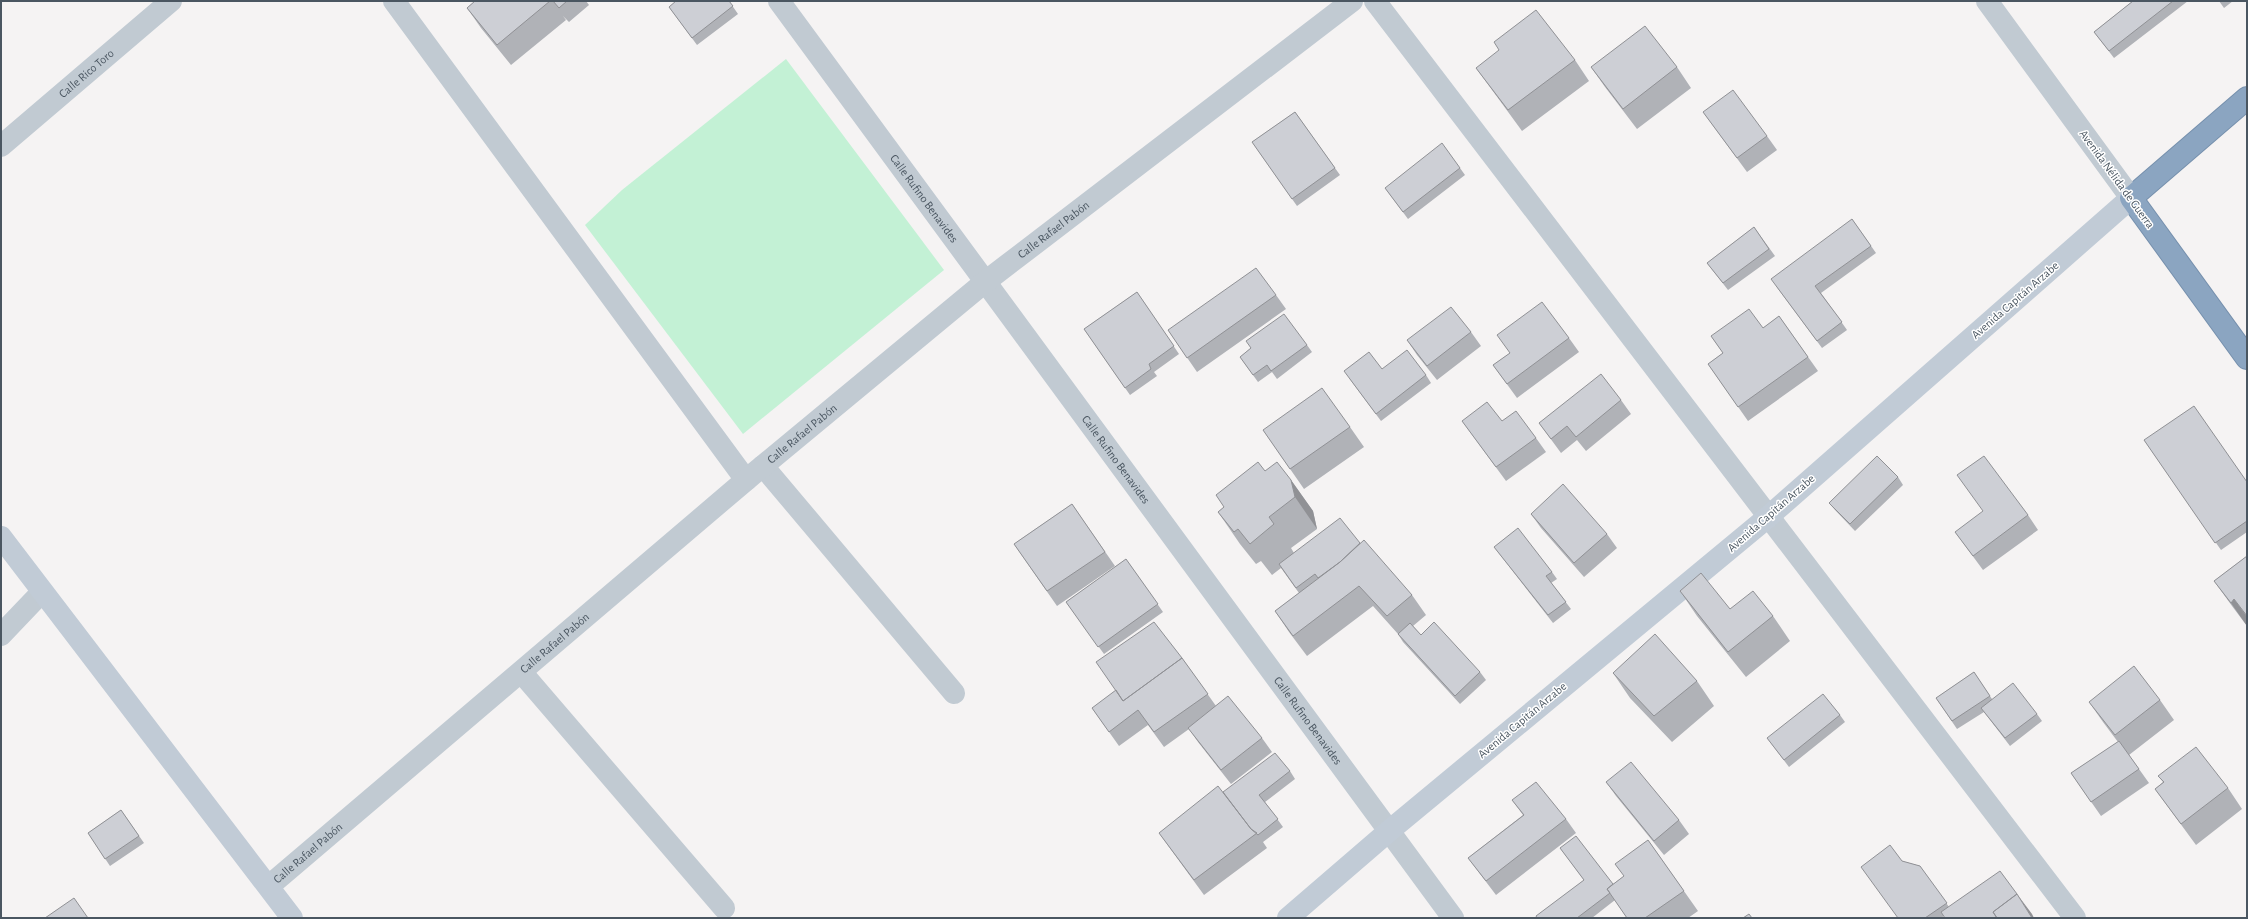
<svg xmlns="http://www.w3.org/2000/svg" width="2248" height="919" viewBox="0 0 2248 919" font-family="'Alegreya Sans',sans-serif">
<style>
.green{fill:#c3f1d5}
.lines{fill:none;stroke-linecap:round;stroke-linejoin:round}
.highway-casing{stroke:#7690ad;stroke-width:24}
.street{stroke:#c1cad2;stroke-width:22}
.secondary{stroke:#c1cbd6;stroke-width:22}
.highway{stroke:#8ba5c1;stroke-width:22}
.wall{fill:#b0b2b7}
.shaded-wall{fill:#909195}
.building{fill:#cdcfd5;stroke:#909195}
.labels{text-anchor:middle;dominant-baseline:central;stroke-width:3;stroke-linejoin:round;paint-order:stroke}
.street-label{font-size:12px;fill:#4a5661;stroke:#fff}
</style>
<rect width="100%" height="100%" fill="#f5f3f3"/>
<path class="green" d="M 786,59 L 944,270 L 743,434 L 585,225 L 622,190 Z"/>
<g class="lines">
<defs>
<path id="highway" d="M 2247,98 L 2131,198 L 2247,358"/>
</defs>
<use href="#highway" class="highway-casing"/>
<g class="street">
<path d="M 394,1 L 746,480"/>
<path id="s1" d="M 779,1 L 1453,918"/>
<path d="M 1375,1 L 2075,918"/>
<path d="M 1987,1 L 2131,198"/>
<path id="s2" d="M 1,146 L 171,1"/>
<path d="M 763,466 L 954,693"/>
<path d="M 1,635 L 41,593"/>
<path d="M 522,673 L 724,908"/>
<path id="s3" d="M 269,886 L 746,480 L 985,282 L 1352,1"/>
</g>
<path class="secondary" d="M 1,537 L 292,918
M 1288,918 L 1389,831 L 1768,517 L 2131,198"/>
<use href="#highway" class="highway"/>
</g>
<path class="wall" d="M 475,1 L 586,1 L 589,5 L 569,22 L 563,16 L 566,20 L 511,65 L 481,28 L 467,8 Z
M 729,1 L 738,14 L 697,45 L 669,7 Z
M 2133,1 L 2188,1 L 2114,58 L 2094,32 Z
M 2219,1 L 2233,1 L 2224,8 Z
M 1575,60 L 1589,81 L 1522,131 L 1476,68 Z
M 1591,67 L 1677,67 L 1691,88 L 1637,129 L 1605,87 Z
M 1295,112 L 1340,175 L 1297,206 L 1252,142 Z
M 1703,112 L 1767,136 L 1777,150 L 1747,172 Z
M 1460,168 L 1465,175 L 1408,219 L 1385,188 Z
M 1852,219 L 1876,253 L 1821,293 L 1847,330 L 1822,348 L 1776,286 Z
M 1754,227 L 1775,256 L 1728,290 L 1707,263 Z
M 1137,292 L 1179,354 L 1154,372 L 1157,376 L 1130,395 L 1084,329 Z
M 1276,295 L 1286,309 L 1197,372 L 1168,330 Z
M 1779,316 L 1818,371 L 1748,421 L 1708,364 L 1723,353 L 1711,336 L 1763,328 Z
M 1471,332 L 1481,346 L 1437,380 L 1417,355 L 1407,340 Z
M 1569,338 L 1579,352 L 1517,398 L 1493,365 L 1510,353 Z
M 1307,345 L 1312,352 L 1277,379 L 1272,372 L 1258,382 L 1240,357 L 1251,348 Z
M 1382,369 L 1426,375 L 1431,383 L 1381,421 L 1349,378 Z
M 1621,400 L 1631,414 L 1586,451 L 1577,440 L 1561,453 L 1539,423 Z
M 1462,421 L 1502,421 L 1536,438 L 1546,452 L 1506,481 Z
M 1350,427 L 1364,447 L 1304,489 L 1263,430 Z
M 2144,440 L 2247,482 L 2247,532 L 2221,550 Z
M 1265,471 L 1291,480 L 1313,511 L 1317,529 L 1291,548 L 1294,553 L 1360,543 L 1412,595 L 1426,615 L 1413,626 L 1421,635 L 1480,672 L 1486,680 L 1460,704 L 1403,642 L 1398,634 L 1373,606 L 1307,656 L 1289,632 L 1275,611 L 1299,593 L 1281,568 L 1272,575 L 1261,561 L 1256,564 L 1240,544 L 1218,512 Z
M 1898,477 L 1903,485 L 1855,531 L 1835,510 L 1829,503 Z
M 1072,504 L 1115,566 L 1057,606 L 1014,544 Z
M 1531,514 L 1607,534 L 1617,548 L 1584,577 L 1541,528 Z
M 2028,515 L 2038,530 L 1983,570 L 1955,532 Z
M 1494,547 L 1552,572 L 1557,579 L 1551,583 L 1571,609 L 1553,623 Z
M 2247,556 L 2247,626 L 2232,606 L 2214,581 Z
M 1126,559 L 1163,612 L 1104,654 L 1066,602 Z
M 1680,591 L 1730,609 L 1773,616 L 1790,641 L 1746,677 L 1697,616 Z
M 1182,658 L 1216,706 L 1262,738 L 1272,752 L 1231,784 L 1198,742 L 1189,729 L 1164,747 L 1148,725 L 1119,746 L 1092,708 Z
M 1974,672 L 1992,699 L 2037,714 L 2042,721 L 2010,746 L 1984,712 L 1957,729 L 1936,698 Z
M 1613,673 L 1697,681 L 1714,706 L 1672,742 L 1630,698 Z
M 2160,700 L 2174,720 L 2129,755 L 2149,783 L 2101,816 L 2071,773 L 2118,742 L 2103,722 L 2089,702 Z
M 1840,715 L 1845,722 L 1789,767 L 1767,738 Z
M 1290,771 L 1295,779 L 1265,802 L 1283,827 L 1263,842 L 1267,848 L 1204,895 L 1169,847 L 1159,833 L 1223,792 Z
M 2158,776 L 2228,788 L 2242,809 L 2196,845 L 2155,789 L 2163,782 Z
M 1606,782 L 1679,820 L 1689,834 L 1664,855 L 1616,796 Z
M 1512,800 L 1566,819 L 1576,833 L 1496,895 L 1468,858 L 1523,815 Z
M 121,810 L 144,843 L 110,866 L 88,833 Z
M 1648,840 L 1698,911 L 1688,918 L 1627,918 L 1615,900 L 1592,918 L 1537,918 L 1584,880 L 1560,848 L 1613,884 L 1624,876 Z
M 1902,861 L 1920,866 L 1949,907 L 2032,914 L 1944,916 L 1941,918 L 1898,918 Z"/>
<path class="shaded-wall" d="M 1291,480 L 1313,511 L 1317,529 L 1295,497 Z
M 2234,599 L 2247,617 L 2247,626 L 2231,603 Z
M 2017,894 L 2032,914 L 2034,918 L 2032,918 Z"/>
<path class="building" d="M 475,1 L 550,1 L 497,45 L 467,8 Z
M 553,1 L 567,1 L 559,8 Z
M 676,1 L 729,1 L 733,6 L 692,38 L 669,7 Z
M 2133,1 L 2173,1 L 2109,51 L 2094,32 Z
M 1536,10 L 1575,60 L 1508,110 L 1476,68 L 1499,50 L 1494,42 Z
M 1645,26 L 1677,67 L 1623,109 L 1591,67 Z
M 1733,90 L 1767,136 L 1737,158 L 1703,112 Z
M 1295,112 L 1335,168 L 1292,199 L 1252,142 Z
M 1442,143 L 1460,168 L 1403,212 L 1385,188 Z
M 1852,219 L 1871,246 L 1815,286 L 1842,322 L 1817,341 L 1771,279 Z
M 1754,227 L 1769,249 L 1723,283 L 1707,263 Z
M 1256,268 L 1276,295 L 1187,358 L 1168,330 Z
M 1137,292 L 1174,346 L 1149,364 L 1151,369 L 1125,388 L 1084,329 Z
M 1542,302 L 1569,338 L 1507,384 L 1493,365 L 1510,353 L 1497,335 Z
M 1451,307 L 1471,332 L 1427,366 L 1407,340 Z
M 1749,309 L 1763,328 L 1779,316 L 1808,357 L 1738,407 L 1708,364 L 1723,353 L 1711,336 Z
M 1284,314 L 1307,345 L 1271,371 L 1267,365 L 1253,375 L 1240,357 L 1251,348 L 1246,341 Z
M 1407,350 L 1426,375 L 1376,414 L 1344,371 L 1369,352 L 1382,369 Z
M 1601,374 L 1621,400 L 1576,437 L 1567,426 L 1551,439 L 1539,423 Z
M 1322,388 L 1350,427 L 1290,469 L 1263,430 Z
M 1487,402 L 1502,421 L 1516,411 L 1536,438 L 1496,467 L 1462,421 Z
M 2194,406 L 2247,482 L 2247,521 L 2215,543 L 2144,440 Z
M 1877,456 L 1898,477 L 1850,524 L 1829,503 Z
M 1984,456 L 2028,515 L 1973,556 L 1955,532 L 1983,511 L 1957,475 Z
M 1258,462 L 1265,471 L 1277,462 L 1291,480 L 1295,497 L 1269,517 L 1274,524 L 1250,544 L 1238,529 L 1234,532 L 1218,512 L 1224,507 L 1216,495 Z
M 1563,484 L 1607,534 L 1574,563 L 1531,514 Z
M 1072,504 L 1105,552 L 1047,591 L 1014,544 Z
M 1340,518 L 1360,543 L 1340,562 L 1318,578 L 1315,574 L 1296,588 L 1279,564 Z
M 1518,528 L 1552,572 L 1546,576 L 1566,602 L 1548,615 L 1494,547 Z
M 1364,540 L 1412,595 L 1387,616 L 1359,586 L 1293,636 L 1275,611 L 1340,562 Z
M 2247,556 L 2247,591 L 2246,592 L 2247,593 L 2247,616 L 2234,599 L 2231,603 L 2214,581 Z
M 1126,559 L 1158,604 L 1098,647 L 1066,602 Z
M 1701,573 L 1730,609 L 1753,591 L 1773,616 L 1728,652 L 1680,591 Z
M 1154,622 L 1182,658 L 1123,701 L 1096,662 Z
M 1434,622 L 1480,672 L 1455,696 L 1398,634 L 1410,623 L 1421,635 Z
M 1655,634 L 1697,681 L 1654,716 L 1613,673 Z
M 1182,658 L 1208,694 L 1154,732 L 1138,710 L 1109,732 L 1092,708 L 1116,690 L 1123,701 Z
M 2134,666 L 2160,700 L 2115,735 L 2089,702 Z
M 1974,672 L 1990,696 L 1952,721 L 1936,698 Z
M 2013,683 L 2037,714 L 2005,738 L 1981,708 Z
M 1823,694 L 1840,715 L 1784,760 L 1767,738 Z
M 1228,696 L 1262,738 L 1221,770 L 1188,728 Z
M 2119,741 L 2139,769 L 2091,802 L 2071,773 Z
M 2196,747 L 2228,788 L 2181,824 L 2155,789 L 2164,782 L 2158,776 Z
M 1275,753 L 1290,771 L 1259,795 L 1278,819 L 1258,835 L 1251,829 L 1223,792 Z
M 1631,762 L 1679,820 L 1654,841 L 1606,782 Z
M 1536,782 L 1566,819 L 1486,881 L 1468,858 L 1524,815 L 1512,800 Z
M 1218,786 L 1251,829 L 1257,833 L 1194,880 L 1159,833 Z
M 121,810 L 139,836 L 105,859 L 88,833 Z
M 1576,836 L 1613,884 L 1607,889 L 1610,893 L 1577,918 L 1537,918 L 1536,916 L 1584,880 L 1560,848 Z
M 1648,840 L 1684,891 L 1645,918 L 1627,918 L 1607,889 L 1624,876 L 1615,864 Z
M 1890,845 L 1902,861 L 1920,866 L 1947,903 L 1925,918 L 1898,918 L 1861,867 Z
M 2000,871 L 2017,894 L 1993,912 L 1997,918 L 1945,918 L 1941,912 Z
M 2017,894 L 2032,918 L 1997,918 L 1993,912 Z
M 74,898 L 88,918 L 45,918 Z
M 1749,914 L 1752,918 L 1743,918 Z"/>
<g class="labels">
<g class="street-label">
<text stroke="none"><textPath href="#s2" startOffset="112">Calle Rico Toro</textPath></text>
<text transform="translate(2117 179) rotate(54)">Avenida Nélida de Guerra</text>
<text stroke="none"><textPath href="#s1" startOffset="245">Calle Rufino Benavides</textPath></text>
<text stroke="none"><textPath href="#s3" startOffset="1023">Calle Rafael Pabón</textPath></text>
<text transform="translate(2015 300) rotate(-41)">Avenida Capitán Arzabe</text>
<text stroke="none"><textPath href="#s3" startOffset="699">Calle Rafael Pabón</textPath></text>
<text stroke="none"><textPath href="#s1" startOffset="569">Calle Rufino Benavides</textPath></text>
<text transform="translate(1771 513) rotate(-41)">Avenida Capitán Arzabe</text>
<text stroke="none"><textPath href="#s3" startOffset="375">Calle Rafael Pabón</textPath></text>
<text stroke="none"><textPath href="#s1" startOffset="893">Calle Rufino Benavides</textPath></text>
<text transform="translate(1522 720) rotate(-40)">Avenida Capitán Arzabe</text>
<text stroke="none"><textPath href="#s3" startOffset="51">Calle Rafael Pabón</textPath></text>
</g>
</g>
<rect width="2248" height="919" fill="none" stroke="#4a5661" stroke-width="4"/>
</svg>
